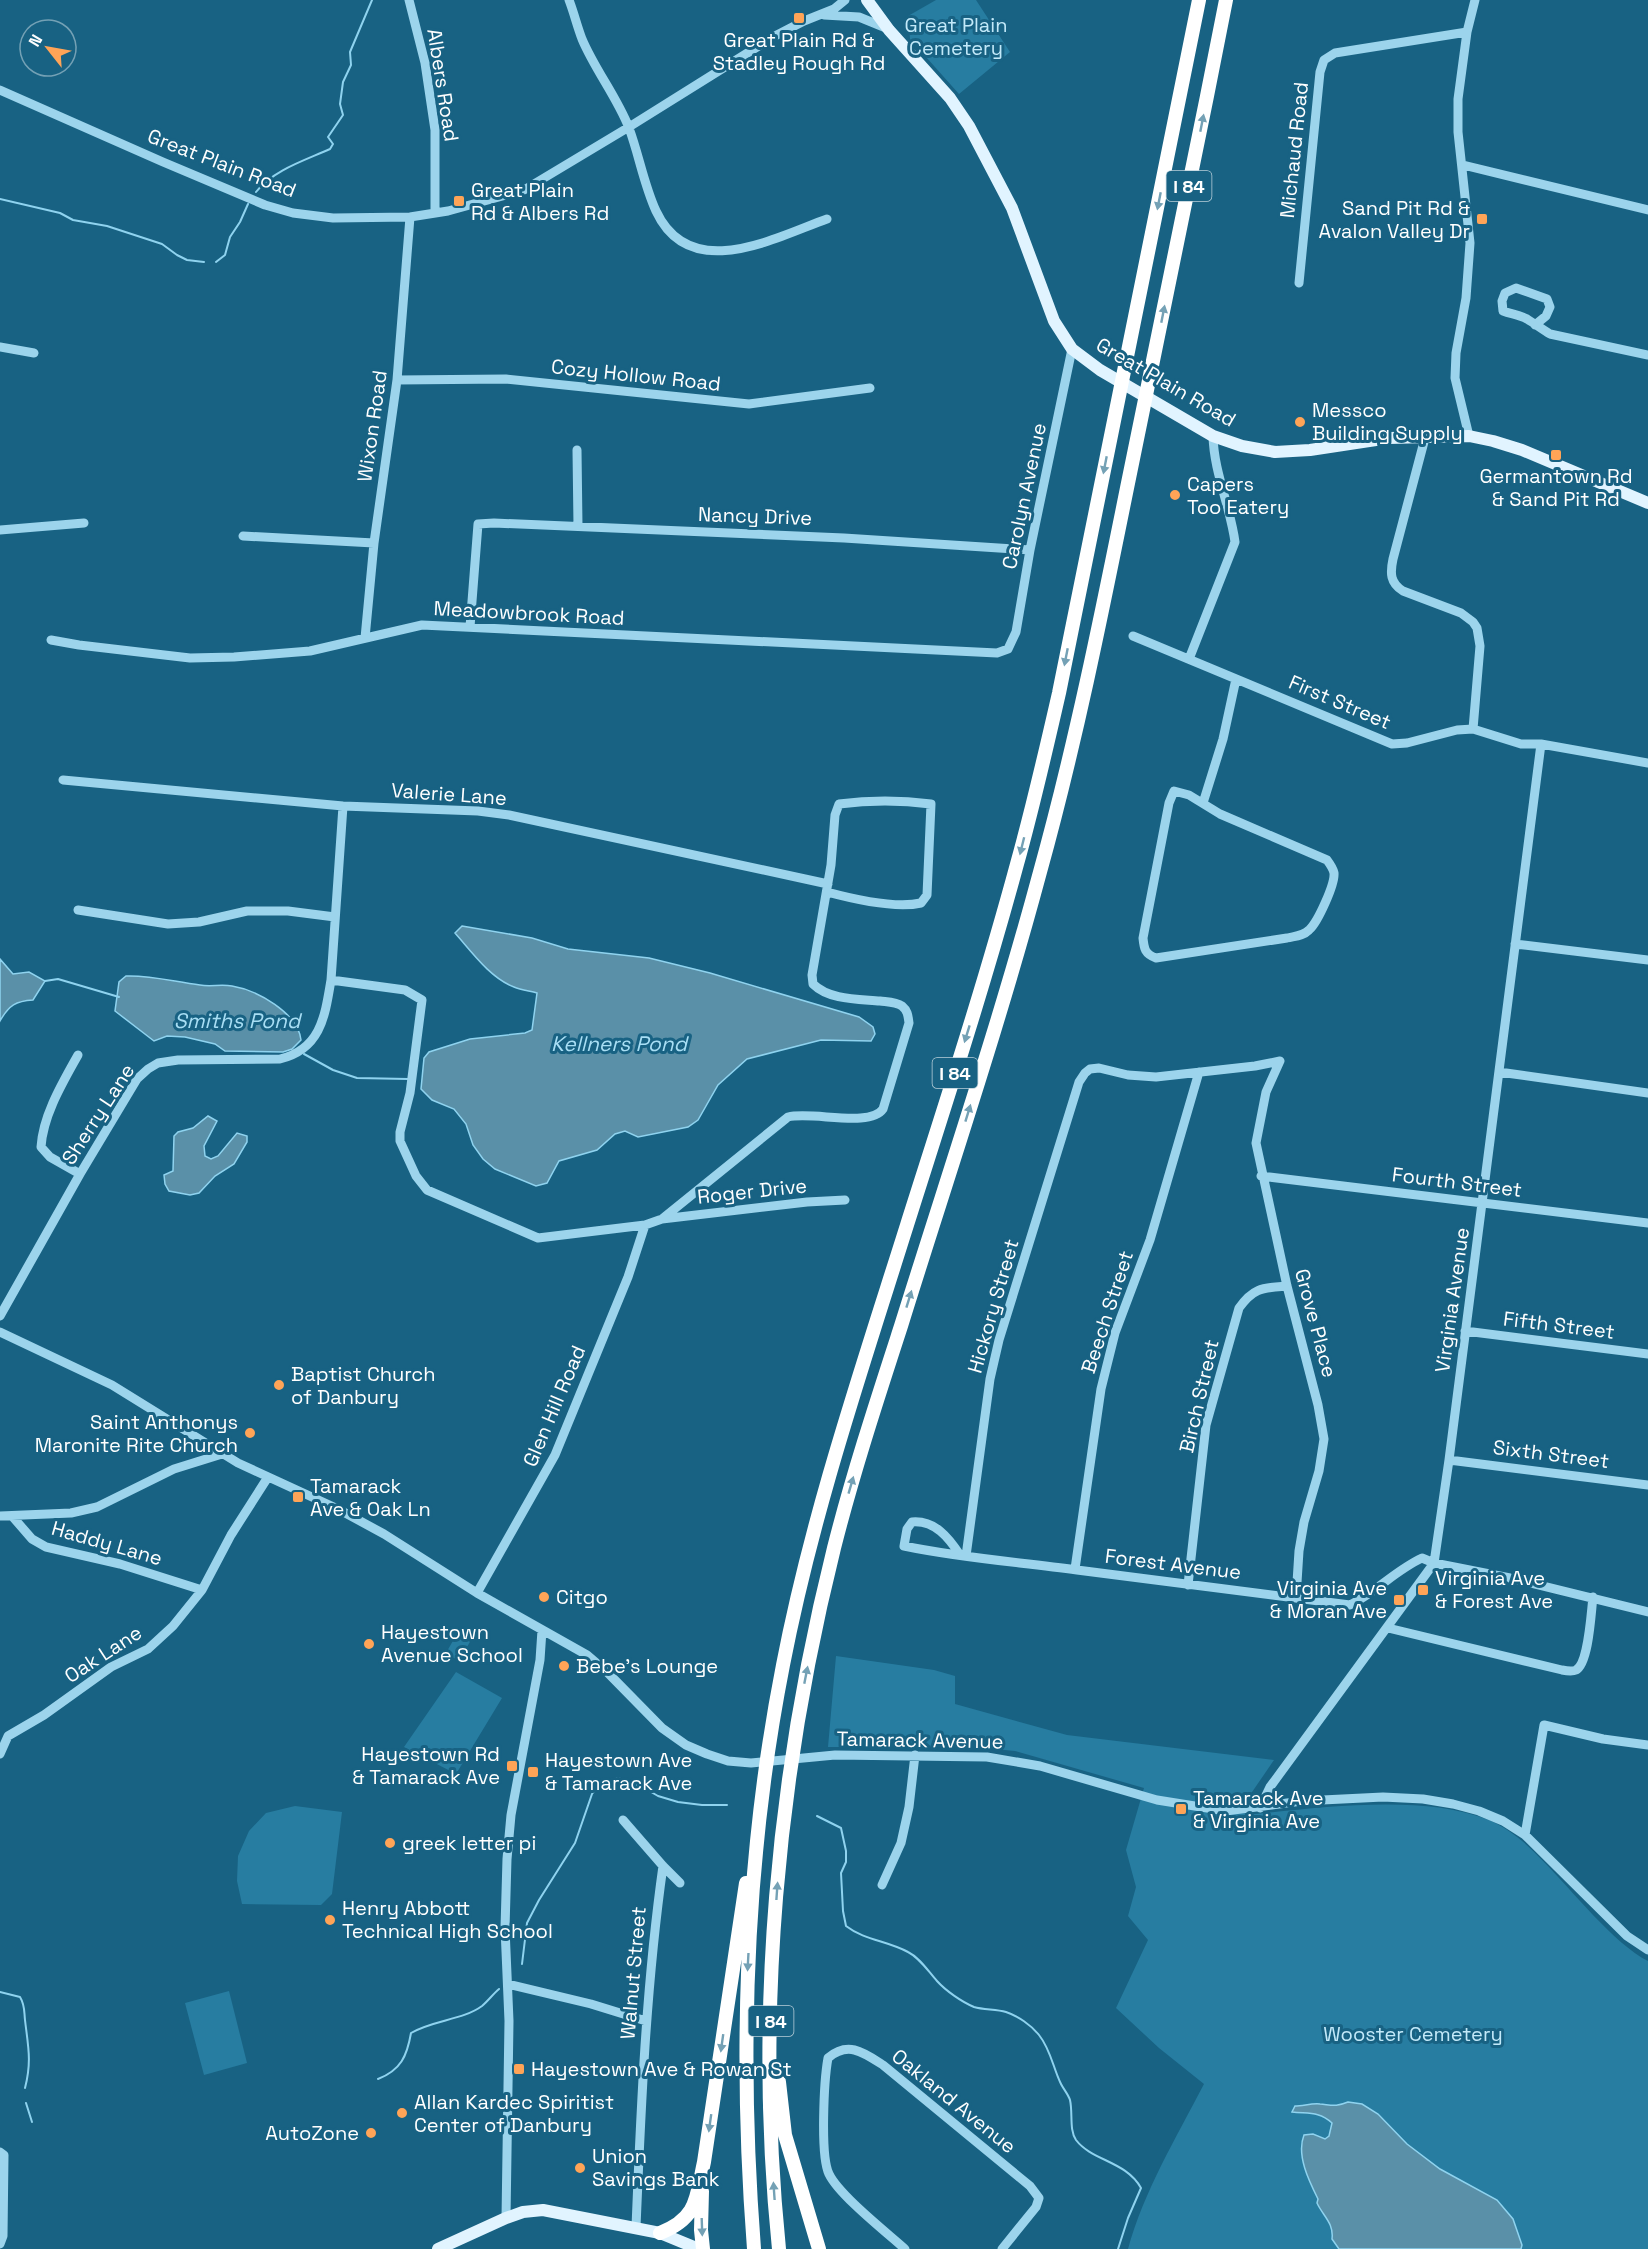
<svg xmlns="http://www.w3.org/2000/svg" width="1648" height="2249" viewBox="0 0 1648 2249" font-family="'Space Grotesk',sans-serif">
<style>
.green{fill:#277da1}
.water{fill:#5a90a8;stroke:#8fd3ef;stroke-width:1.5}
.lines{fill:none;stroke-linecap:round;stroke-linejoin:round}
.stream{stroke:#8fd3ef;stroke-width:2}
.minor{stroke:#9cd4ec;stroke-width:9}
.major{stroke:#e1f4ff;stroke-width:12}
.highway{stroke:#fff;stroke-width:14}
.oneway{fill:#74a1b5}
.poi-dot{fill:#ffa457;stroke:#186283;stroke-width:2}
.labels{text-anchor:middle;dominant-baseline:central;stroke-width:6;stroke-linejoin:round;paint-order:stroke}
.shield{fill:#186283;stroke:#bad0da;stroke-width:1.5}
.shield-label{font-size:18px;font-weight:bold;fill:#fff}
.park-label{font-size:20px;fill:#c2e9f9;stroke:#186283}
.poi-label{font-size:20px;fill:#fff;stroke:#186283;text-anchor:start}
.street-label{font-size:20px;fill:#fff;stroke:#186283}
.water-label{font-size:21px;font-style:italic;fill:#a8def4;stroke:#186283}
</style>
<rect width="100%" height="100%" fill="#186283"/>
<path class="green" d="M 936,0 L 976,0 L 1010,52 L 959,94 L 910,39 L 908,16 Z
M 458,1632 L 471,1640 L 459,1661 L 446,1653 Z
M 836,1656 L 934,1670 L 955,1676 L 955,1704 L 1067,1735 L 1274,1760 L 1250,1795 L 1245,1815 C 1317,1808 1421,1793 1489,1820 C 1510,1829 1528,1845 1543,1861 C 1571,1889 1614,1944 1648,1961 L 1648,2249 L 1128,2249 C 1144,2191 1176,2138 1204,2084 L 1159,2048 L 1116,2008 L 1148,1940 L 1128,1916 L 1136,1887 L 1126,1850 L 1144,1788 L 1015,1751 L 974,1747 L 828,1747 Z
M 456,1672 L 502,1698 L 456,1774 L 404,1747 Z
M 295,1806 L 342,1812 L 332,1894 L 321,1905 L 242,1904 L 237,1881 L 238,1856 L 249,1831 L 266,1813 Z
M 229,1991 L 247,2063 L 204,2075 L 185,2003 Z"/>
<path class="water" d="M 462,926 L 532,938 L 568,949 L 649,958 L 710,973 L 859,1017 L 873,1027 L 875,1034 L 871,1041 L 821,1040 L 747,1059 L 718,1085 L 698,1120 L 688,1127 L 638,1137 L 625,1131 L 615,1134 L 597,1150 L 559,1161 L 547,1183 L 536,1186 L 495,1169 L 483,1159 L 473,1145 L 466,1124 L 454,1109 L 432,1100 L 421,1089 L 424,1058 L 429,1052 L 470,1039 L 525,1033 L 532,1030 L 537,993 C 530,991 521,990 514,987 C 490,978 471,951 455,933 Z
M 0,959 L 13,974 L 29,972 L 45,981 L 33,1000 C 16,1001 9,1005 0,1021 Z
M 126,976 C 151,975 175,982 200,985 C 210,987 221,984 232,986 C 257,990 298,1013 301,1040 L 292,1049 L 283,1052 L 225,1051 L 215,1044 L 185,1037 L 167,1036 L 154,1041 L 115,1011 L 119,982 Z
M 208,1116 L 217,1121 L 204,1146 L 205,1156 L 211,1159 L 218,1156 L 237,1133 L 247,1136 L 247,1142 L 234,1164 L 215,1176 L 199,1193 L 190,1195 L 169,1191 L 165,1184 L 164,1175 L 173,1171 L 174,1136 L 178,1132 L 193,1128 Z
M 1348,2102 L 1362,2104 L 1378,2114 L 1407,2144 L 1440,2169 L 1497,2200 L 1513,2219 L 1522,2245 L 1521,2249 L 1339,2249 L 1332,2239 C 1334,2223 1323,2216 1317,2203 L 1318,2199 C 1309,2181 1296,2155 1304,2135 L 1313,2134 L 1325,2139 L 1329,2136 L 1332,2123 C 1319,2111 1308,2114 1292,2112 L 1295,2106 C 1303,2106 1312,2103 1320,2104 C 1332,2105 1336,2107 1348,2102 Z"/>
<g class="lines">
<path class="stream" d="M 256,192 C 273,170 306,160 330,149 L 333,144 L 328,137 L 343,115 L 340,104 L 343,82 L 351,65 L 350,52 L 372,0
M 0,199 L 60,213 L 73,220 L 107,226 L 162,244 L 177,255 L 187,260 L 204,262
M 216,262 L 225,255 L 230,237 L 240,222 L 248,204
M 45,981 L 58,979 L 119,997
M 304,1054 L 333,1070 L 357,1078 L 408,1079
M 817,1816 L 841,1828 L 846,1851 L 846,1862 L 841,1873 L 843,1911 L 846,1926 C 864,1940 888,1941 908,1952 C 920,1958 928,1971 937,1981 C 946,1991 962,2002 974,2007 C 984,2010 996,2009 1006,2012 C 1018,2016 1031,2025 1039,2035 C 1051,2050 1053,2068 1061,2084 C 1064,2090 1068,2094 1070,2100 C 1073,2113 1069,2130 1076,2140 C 1092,2161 1126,2161 1141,2188 L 1128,2218 L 1118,2249
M 522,1964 L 527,1923 L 539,1900 L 575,1843 L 592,1794 L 600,1783 L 618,1778 L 646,1789 L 658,1796 L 678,1802 L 702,1805 L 727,1805
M 0,1992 L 20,1997 C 25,2005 24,2011 25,2020 C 28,2046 32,2061 25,2088
M 378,2079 C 401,2070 407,2056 411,2033 C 433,2020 463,2020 482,2006 C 488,2001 493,1994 499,1989
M 26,2103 L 32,2122"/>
<path class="minor" d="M 409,0 L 425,63 L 435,130 L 435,213
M 569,0 C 574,13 577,26 582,39 C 595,70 617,97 629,128 C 639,155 644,185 656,211 C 690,284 774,238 827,219
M 824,15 L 859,17 L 886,28
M 0,90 L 163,162 L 265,205 L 293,213 L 333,218 L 410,217 L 448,211 L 524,190 L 629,127 L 773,37 L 804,21 L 834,9 L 845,0
M 1463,165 L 1648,210
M 1299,283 L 1320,72 L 1324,60 L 1335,53 L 1467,32
M 1535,325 L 1546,316 L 1550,307 L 1547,299 L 1516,288 L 1505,293 L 1502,301 L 1503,311 C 1511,314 1520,315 1527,319 C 1535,324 1542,329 1550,334 L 1648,355
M 0,347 L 34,353
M 397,380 L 506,379 L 749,404 L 870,388
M 1469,436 L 1455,378 L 1456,353 L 1466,298 L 1470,243 L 1458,132 L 1458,99 L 1467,32 L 1475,0
M 1425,438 L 1393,559 C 1390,573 1390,583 1403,591 L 1461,613 L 1473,622 L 1477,628 L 1480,646 L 1473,729
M 577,450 L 578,526
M 0,530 L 84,523
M 243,536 L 374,543
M 470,627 L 478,524 L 494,523 L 844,538 L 1030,550
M 1133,636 L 1392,744 L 1407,743 L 1457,730 L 1473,729 L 1521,744 L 1541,744 L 1648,763
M 365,638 L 374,543 L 397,380 L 410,217
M 51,640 L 79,645 L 190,658 L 234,657 L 310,651 L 422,625 L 997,653 L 1008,649 L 1016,632 L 1030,550 L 1072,349
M 1189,659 L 1235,542 C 1230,505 1214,473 1213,436
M 63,780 L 343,806 L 478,811 L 509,815 L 828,884
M 1174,791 L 1189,795 L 1220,814 L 1327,860 C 1330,864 1333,868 1334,873 C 1335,884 1318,922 1309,930 C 1303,936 1295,936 1287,938 L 1156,958 C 1145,954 1144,949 1143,938 L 1169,803 Z
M 1203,803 L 1223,739 L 1236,679
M 78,910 L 168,924 L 199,922 L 247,911 L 288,911 L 335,917
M 1515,944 L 1648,960
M 331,980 L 405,990 L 422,1000 L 410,1093 L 400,1132 L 400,1141 L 416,1176 L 427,1190 L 538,1238 L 645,1225 L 662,1219 L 788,1117 C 812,1111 870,1128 883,1109 L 909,1023 C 908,1016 908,1011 902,1006 C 896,1002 887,1002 880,1001 C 858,999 829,1000 813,984 L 812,975 L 831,865 L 835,815 L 839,804 C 869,800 901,800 931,804 L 927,895 L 921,903 C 894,909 853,899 827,892
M 78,1055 C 63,1082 43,1115 41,1147 L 50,1157 L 80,1174
M 1280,1061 L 1266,1092 L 1256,1143 L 1287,1286 L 1318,1405 L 1324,1439 L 1319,1471 L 1304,1522 L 1299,1551 L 1296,1598
M 1499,1072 L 1648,1093
M 1261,1176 L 1648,1223
M 662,1219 L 807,1202 L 845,1200
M 0,1316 L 80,1174 L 137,1079 L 148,1069 L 158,1063 L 178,1060 L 280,1059 C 321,1049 325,1016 331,980 L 343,806
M 1465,1331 L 1648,1354
M 0,1332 L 112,1385 L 238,1463 L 338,1509 L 384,1534 L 477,1593 L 587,1655 L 608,1673 L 662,1728 L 686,1745 L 707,1754 L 728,1761 L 751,1763 L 835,1755 L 987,1757 L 1040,1766 L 1157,1800 L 1226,1811 L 1302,1801 L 1383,1797 L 1423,1799 L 1453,1804 L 1479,1811 L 1503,1821 L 1525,1835 L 1627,1936 L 1648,1950
M 1449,1460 L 1648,1485
M 0,1516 L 71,1513 L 97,1507 L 174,1469 L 222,1454
M 12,1516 L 32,1539 L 46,1547 L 120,1564 L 202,1590
M 960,1555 C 949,1538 935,1520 912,1522 L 907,1529 L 904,1546 C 961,1558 1019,1562 1077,1570 C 1168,1581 1259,1593 1350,1605 C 1376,1592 1396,1570 1422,1558 L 1434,1563 L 1510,1578 L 1648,1612
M 966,1556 L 990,1379 L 999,1340 L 1079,1082 L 1085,1073 L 1090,1069 L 1099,1068 L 1128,1075 L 1156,1077 L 1255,1066 L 1280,1061
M 1075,1569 L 1101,1389 L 1115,1333 L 1150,1240 L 1199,1072
M 1188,1585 L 1206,1425 L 1239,1308 C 1254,1287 1263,1288 1287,1286
M 477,1593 L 555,1455 L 628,1277 L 645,1225
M 1388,1628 L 1562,1670 C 1567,1671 1572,1672 1576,1670 C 1589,1663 1591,1612 1593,1597
M 0,1754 L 8,1736 L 44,1715 L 111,1667 L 148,1649 L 173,1626 L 202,1590 L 231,1535 L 268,1477
M 1260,1808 L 1270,1787 L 1434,1563 L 1449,1460 L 1541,744
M 623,1820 L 663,1866 L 680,1883
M 1525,1835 L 1544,1725 L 1603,1739 L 1648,1745
M 882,1885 L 901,1843 L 909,1807 L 915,1755
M 508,1984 L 591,2004 L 646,2021
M 0,2152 L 4,2155 L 3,2236 L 0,2244
M 506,2218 L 509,2021 L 505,1928 L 507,1859 L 511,1815 L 540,1660 L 542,1630
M 636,2227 C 641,2106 646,1986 663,1866
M 905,2249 C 886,2232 839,2195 829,2174 C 820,2156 824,2080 828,2058 C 848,2041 863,2052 883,2065 L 1030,2186 L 1039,2198 L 1036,2207 L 1002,2249"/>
<path class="major" d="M 867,0 L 889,30 L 950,98 L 969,126 L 1012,208 L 1054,321 L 1072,349 L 1100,370 L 1213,436 L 1242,446 L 1275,452 L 1310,450 L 1389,438 L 1469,436 L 1493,441 L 1522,450 L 1648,503
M 438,2249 L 506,2218 L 523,2212 L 543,2210 L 660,2233 L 699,2249"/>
<path class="highway" d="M 779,2082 L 785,2135 L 819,2249
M 702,2191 L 701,2230 L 703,2249
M 660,2233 C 698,2218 696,2198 704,2162 L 746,1883
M 754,2249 C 739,2054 745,1858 783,1665 C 812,1515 861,1371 907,1225 C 945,1105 984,986 1017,864 C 1033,807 1046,750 1059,693 L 1199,0
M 779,2249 C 755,2015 777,1776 834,1548 C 853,1473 877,1400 901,1326 C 948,1175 999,1025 1040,872 C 1075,746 1101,617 1127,488 C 1161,326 1194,163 1226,0"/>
</g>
<defs><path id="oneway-solid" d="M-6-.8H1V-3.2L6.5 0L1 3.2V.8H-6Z" transform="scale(1.5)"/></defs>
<g class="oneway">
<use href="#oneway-solid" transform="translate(1202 123) rotate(-79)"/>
<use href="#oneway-solid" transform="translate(1159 201) rotate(101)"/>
<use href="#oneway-solid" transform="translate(1163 314) rotate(-79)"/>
<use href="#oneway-solid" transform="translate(1105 465) rotate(101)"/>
<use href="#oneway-solid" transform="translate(1066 657) rotate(101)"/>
<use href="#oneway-solid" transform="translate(1022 846) rotate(104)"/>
<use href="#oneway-solid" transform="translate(967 1034) rotate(107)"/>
<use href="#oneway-solid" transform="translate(968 1113) rotate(-73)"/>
<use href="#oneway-solid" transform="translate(909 1299) rotate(-73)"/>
<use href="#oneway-solid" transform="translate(851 1485) rotate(-74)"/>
<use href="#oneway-solid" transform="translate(806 1675) rotate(-79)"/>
<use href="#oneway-solid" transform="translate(777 1891) rotate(-86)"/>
<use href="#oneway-solid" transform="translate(748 1962) rotate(93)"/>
<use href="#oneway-solid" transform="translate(722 2043) rotate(98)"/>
<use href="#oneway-solid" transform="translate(710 2123) rotate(98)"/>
<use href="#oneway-solid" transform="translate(774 2191) rotate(-94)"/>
<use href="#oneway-solid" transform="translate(702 2227) rotate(88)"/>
</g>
<g class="poi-dot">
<rect x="793" y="12" width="12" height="12" rx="3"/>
<rect x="453" y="195" width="12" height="12" rx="3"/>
<rect x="1476" y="213" width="12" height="12" rx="3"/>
<circle cx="1300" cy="422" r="6"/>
<rect x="1550" y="449" width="12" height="12" rx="3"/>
<circle cx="1175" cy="495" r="6"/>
<circle cx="279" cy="1385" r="6"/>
<circle cx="250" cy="1433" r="6"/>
<rect x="292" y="1491" width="12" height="12" rx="3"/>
<rect x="1417" y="1584" width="12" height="12" rx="3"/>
<circle cx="544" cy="1597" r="6"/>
<rect x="1393" y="1594" width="12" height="12" rx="3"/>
<circle cx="369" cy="1644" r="6"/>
<circle cx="564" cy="1666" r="6"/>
<rect x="506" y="1760" width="12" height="12" rx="3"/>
<rect x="527" y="1766" width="12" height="12" rx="3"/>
<rect x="1175" y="1803" width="12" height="12" rx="3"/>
<circle cx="390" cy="1843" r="6"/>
<circle cx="330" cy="1920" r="6"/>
<rect x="513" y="2063" width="12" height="12" rx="3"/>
<circle cx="402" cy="2113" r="6"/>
<circle cx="371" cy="2133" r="6"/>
<circle cx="580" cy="2168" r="6"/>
</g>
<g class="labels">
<g class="shield">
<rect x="1166.5" y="171" width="45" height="30" rx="4.5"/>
<rect x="932.5" y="1058" width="45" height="30" rx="4.5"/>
<rect x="748.5" y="2006" width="45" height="30" rx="4.5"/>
</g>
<g class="shield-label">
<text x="1189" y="186">I 84</text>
<text x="955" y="1073">I 84</text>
<text x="771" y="2021">I 84</text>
</g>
<g class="park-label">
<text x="956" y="25">Great Plain<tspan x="956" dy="23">Cemetery</tspan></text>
<text x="1413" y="2034">Wooster Cemetery</text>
</g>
<g class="poi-label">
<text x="799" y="40" text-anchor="middle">Great Plain Rd &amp;<tspan x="799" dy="23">Stadley Rough Rd</tspan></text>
<text x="471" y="190">Great Plain<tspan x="471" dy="23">Rd &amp; Albers Rd</tspan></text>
<text x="1470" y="208" text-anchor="end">Sand Pit Rd &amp;<tspan x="1470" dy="23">Avalon Valley Dr</tspan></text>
<text x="1312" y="410">Messco<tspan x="1312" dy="23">Building Supply</tspan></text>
<text x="1556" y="476" text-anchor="middle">Germantown Rd<tspan x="1556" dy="23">&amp; Sand Pit Rd</tspan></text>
<text x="1187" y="484">Capers<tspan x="1187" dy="23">Too Eatery</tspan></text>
<text x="291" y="1374">Baptist Church<tspan x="291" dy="23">of Danbury</tspan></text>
<text x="238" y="1422" text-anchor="end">Saint Anthonys<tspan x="238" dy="23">Maronite Rite Church</tspan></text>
<text x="310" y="1486">Tamarack<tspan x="310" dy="23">Ave &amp; Oak Ln</tspan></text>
<text x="1435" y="1578">Virginia Ave<tspan x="1435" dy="23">&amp; Forest Ave</tspan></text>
<text x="1387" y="1588" text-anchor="end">Virginia Ave<tspan x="1387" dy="23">&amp; Moran Ave</tspan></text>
<text x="556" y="1597">Citgo</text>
<text x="381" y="1632">Hayestown<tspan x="381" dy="23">Avenue School</tspan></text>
<text x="576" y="1666">Bebe's Lounge</text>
<text x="500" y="1754" text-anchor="end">Hayestown Rd<tspan x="500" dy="23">&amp; Tamarack Ave</tspan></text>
<text x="545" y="1760">Hayestown Ave<tspan x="545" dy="23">&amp; Tamarack Ave</tspan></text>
<text x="1193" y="1798">Tamarack Ave<tspan x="1193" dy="23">&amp; Virginia Ave</tspan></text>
<text x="402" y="1843">greek letter pi</text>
<text x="342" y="1908">Henry Abbott<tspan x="342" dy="23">Technical High School</tspan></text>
<text x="531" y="2069">Hayestown Ave &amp; Rowan St</text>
<text x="414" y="2102">Allan Kardec Spiritist<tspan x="414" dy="23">Center of Danbury</tspan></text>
<text x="359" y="2133" text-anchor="end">AutoZone</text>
<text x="592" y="2156">Union<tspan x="592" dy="23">Savings Bank</tspan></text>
</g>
<g class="street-label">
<text transform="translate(443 85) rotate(81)">Albers Road</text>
<text transform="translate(1294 150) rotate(-84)">Michaud Road</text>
<text transform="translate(222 163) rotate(21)">Great Plain Road</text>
<text transform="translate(636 375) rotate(6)">Cozy Hollow Road</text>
<text transform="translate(1166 382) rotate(30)">Great Plain Road</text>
<text transform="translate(372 426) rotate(-82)">Wixon Road</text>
<text transform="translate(1024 496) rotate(-78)">Carolyn Avenue</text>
<text transform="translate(755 516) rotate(2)">Nancy Drive</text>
<text transform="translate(529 613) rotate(3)">Meadowbrook Road</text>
<text transform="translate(1340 702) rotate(23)">First Street</text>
<text transform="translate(449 794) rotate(4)">Valerie Lane</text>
<text transform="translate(98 1114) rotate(-57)">Sherry Lane</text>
<text transform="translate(1457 1182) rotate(7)">Fourth Street</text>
<text transform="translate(752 1191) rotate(-6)">Roger Drive</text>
<text transform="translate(1452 1300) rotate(-82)">Virginia Avenue</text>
<text transform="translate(993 1306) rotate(-74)">Hickory Street</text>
<text transform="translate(1107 1312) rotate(-72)">Beech Street</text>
<text transform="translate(1316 1323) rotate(75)">Grove Place</text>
<text transform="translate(1559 1325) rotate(7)">Fifth Street</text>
<text transform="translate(1199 1396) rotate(-77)">Birch Street</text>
<text transform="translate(554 1406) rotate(-67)">Glen Hill Road</text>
<text transform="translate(1551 1454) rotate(7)">Sixth Street</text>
<text transform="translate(107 1543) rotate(16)">Haddy Lane</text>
<text transform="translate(1173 1564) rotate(7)">Forest Avenue</text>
<text transform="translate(103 1654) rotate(-33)">Oak Lane</text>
<text transform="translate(920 1740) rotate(1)">Tamarack Avenue</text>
<text transform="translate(633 1973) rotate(-85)">Walnut Street</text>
<text transform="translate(954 2101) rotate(39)">Oakland Avenue</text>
</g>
<g class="water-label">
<text x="237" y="1020">Smiths Pond</text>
<text x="619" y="1043">Kellners Pond</text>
</g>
</g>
<g transform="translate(48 48) rotate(301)"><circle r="28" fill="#186283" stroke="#74a1b5" stroke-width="1.5"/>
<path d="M0-4.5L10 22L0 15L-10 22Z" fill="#ffa457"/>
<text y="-9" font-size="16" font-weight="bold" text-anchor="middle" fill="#ffffff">N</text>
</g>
</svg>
